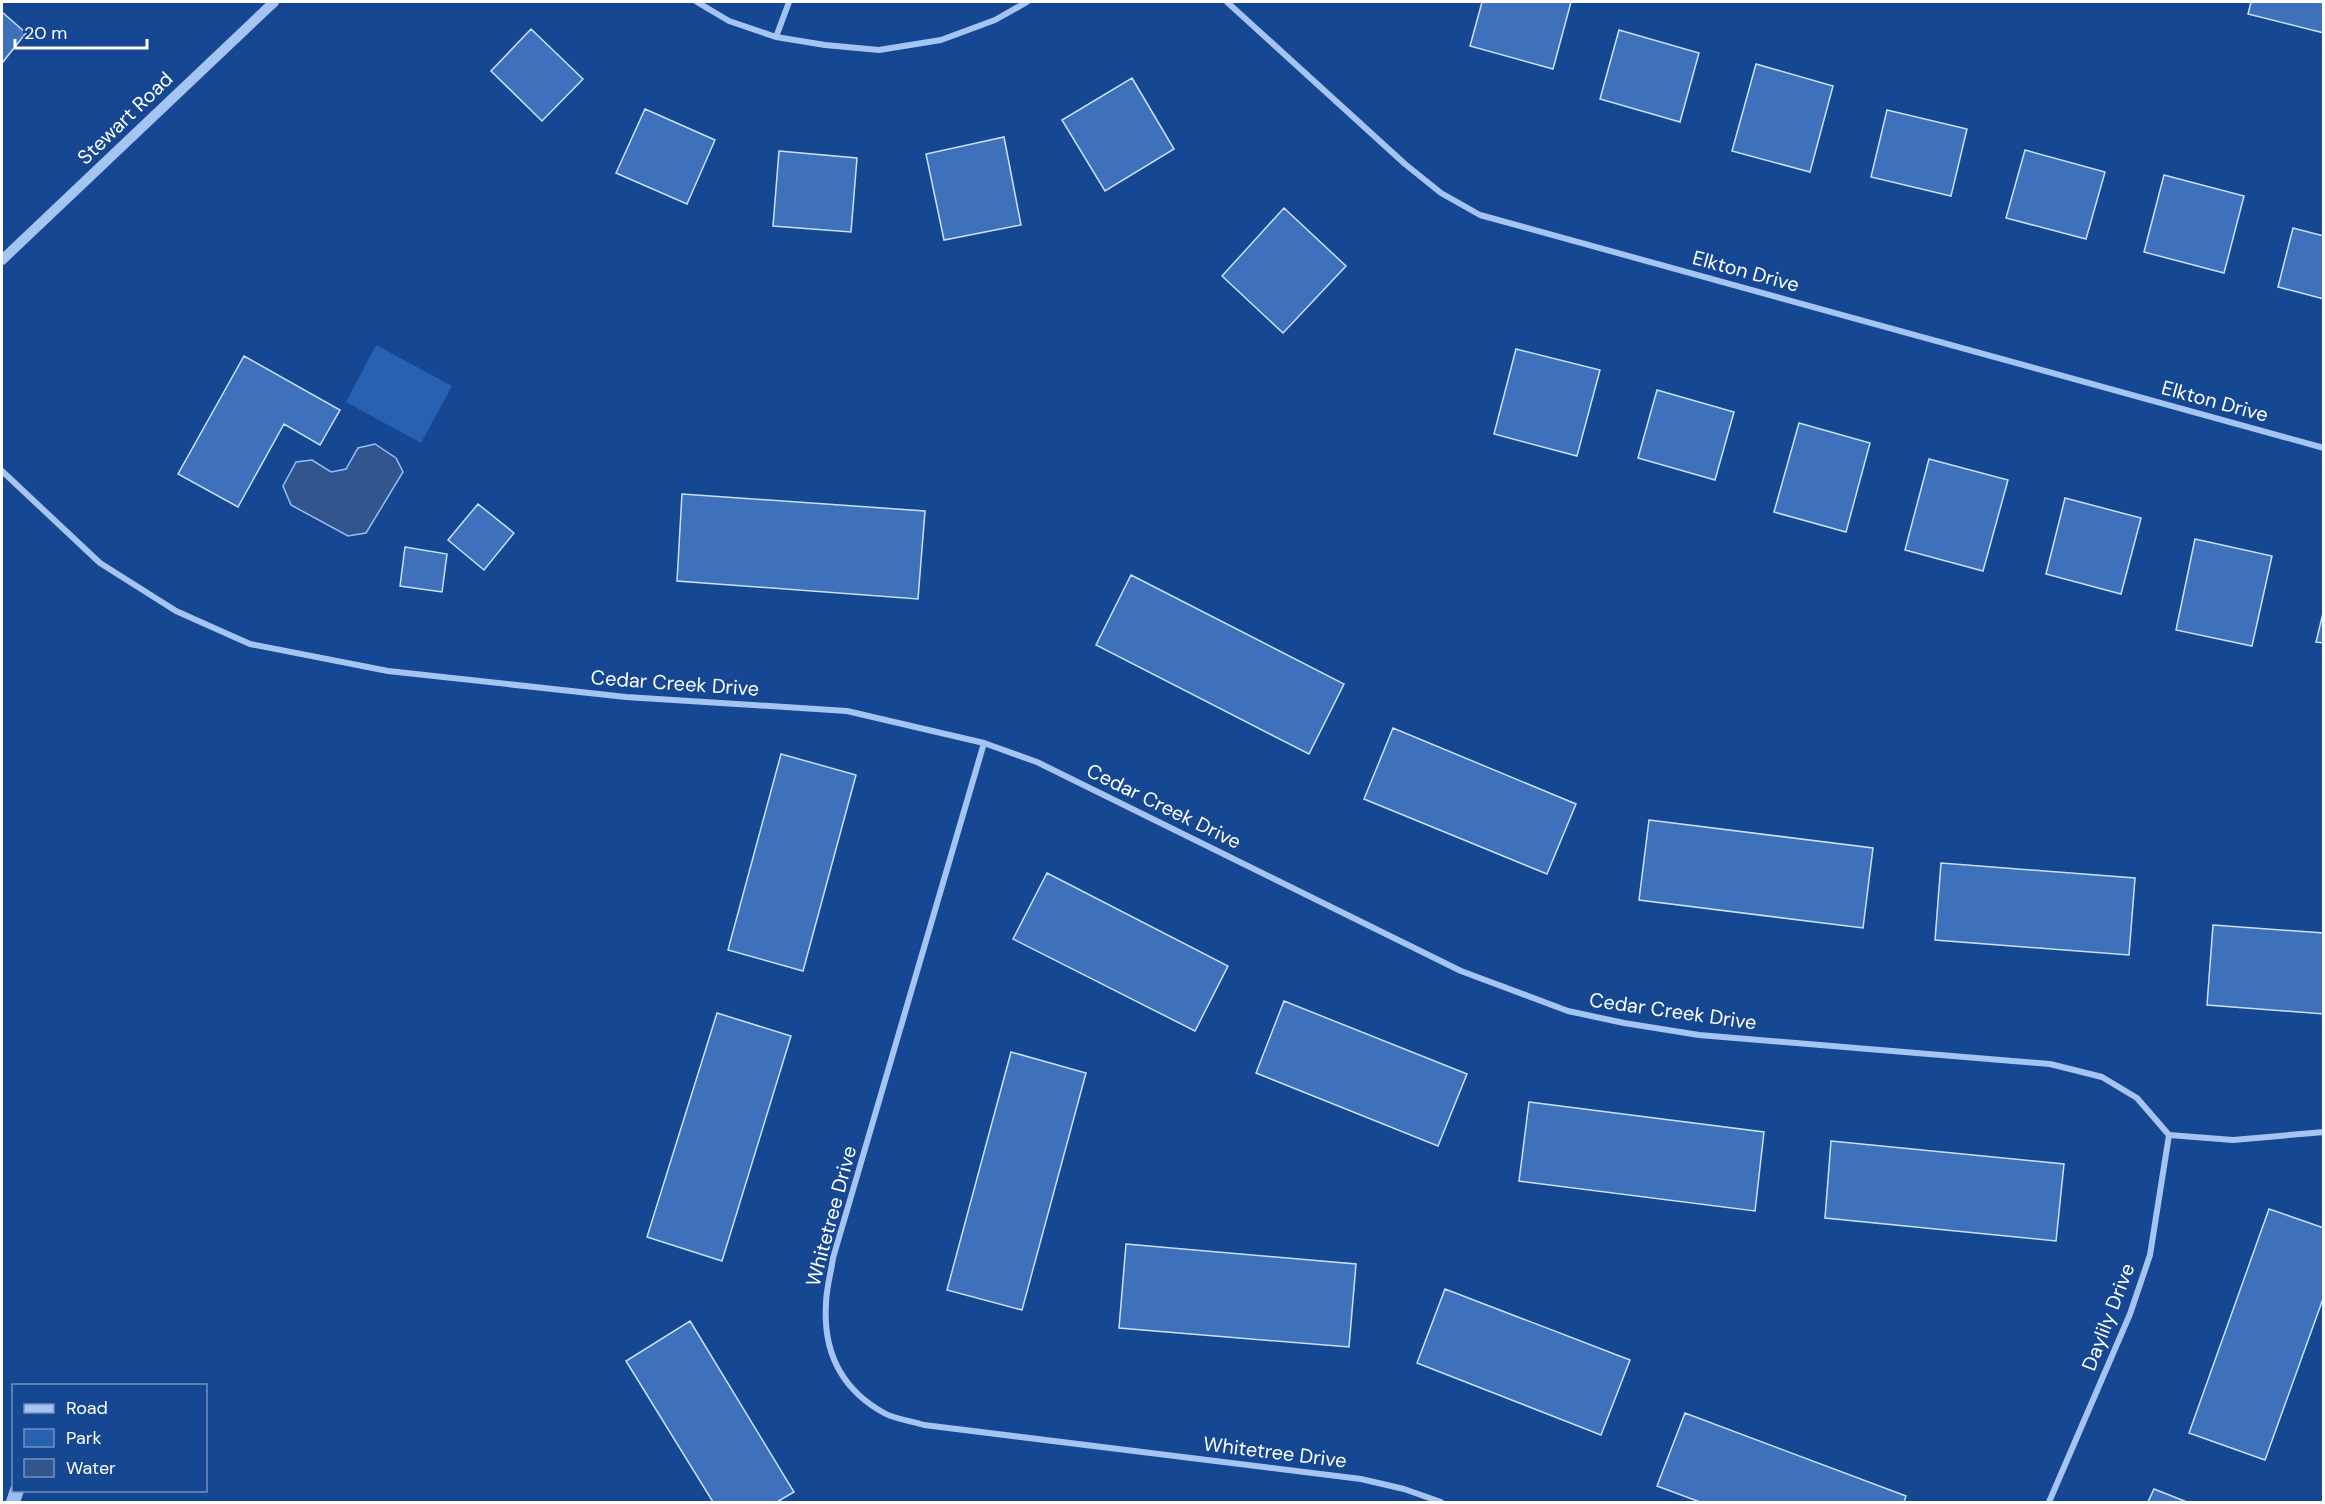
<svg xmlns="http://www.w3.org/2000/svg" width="2325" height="1504" viewBox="0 0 2325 1504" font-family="'DM Sans',sans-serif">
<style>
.green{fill:#2860b2}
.water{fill:#32558e;stroke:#98bef4;stroke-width:1.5}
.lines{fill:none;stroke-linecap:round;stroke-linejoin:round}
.stream{stroke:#98bef4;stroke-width:14}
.building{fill:#3e70bb;stroke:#cde0fc;stroke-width:1.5}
.minor{stroke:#a6c4f1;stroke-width:6}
.tertiary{stroke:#a6c4f1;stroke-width:10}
.labels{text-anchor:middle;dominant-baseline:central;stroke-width:4.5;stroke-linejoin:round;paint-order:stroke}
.street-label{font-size:20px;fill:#fff;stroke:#164793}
</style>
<rect width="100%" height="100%" fill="#164793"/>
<path class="green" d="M 376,345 L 452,386 L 421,443 L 346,402 Z"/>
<path class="water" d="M 375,444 L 396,458 L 403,472 L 366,533 L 348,536 L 291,505 L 283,486 L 296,462 L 312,460 L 331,472 L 346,469 L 358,448 Z"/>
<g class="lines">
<path class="stream" d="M 13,1502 L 17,1490"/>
</g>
<path class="building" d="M 1482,2 L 1571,2 L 1553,69 L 1470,46 Z
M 2251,2 L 2324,2 L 2324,33 L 2248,14 Z
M 2,12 L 26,33 L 2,63 Z
M 531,29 L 583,79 L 542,121 L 491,71 Z
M 1619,30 L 1699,53 L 1680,122 L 1600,99 Z
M 1756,64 L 1833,86 L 1810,172 L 1732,151 Z
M 1132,78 L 1174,149 L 1105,191 L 1062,120 Z
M 645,109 L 715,140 L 687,204 L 616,173 Z
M 1887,110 L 1967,129 L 1951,196 L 1871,177 Z
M 1004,137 L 1021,225 L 944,240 L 926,154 Z
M 2025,150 L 2105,172 L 2086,239 L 2006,218 Z
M 779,151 L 857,158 L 851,232 L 773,226 Z
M 2164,175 L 2244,196 L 2224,273 L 2144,252 Z
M 1284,208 L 1346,266 L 1283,333 L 1222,276 Z
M 2293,228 L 2324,236 L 2324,299 L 2278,287 Z
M 1516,349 L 1600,370 L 1577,456 L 1494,434 Z
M 244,356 L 340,410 L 320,445 L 284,424 L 238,507 L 178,474 Z
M 1657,390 L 1734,412 L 1715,480 L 1638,458 Z
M 1799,423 L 1870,443 L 1846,532 L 1774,512 Z
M 1929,459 L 2008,480 L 1983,571 L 1905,550 Z
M 682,494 L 925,511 L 918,599 L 677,581 Z
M 2065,498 L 2141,518 L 2121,594 L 2046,574 Z
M 478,504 L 514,533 L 484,570 L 448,540 Z
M 2195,539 L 2272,556 L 2252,646 L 2176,630 Z
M 405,547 L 447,554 L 442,592 L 400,586 Z
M 1131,575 L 1344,684 L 1309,754 L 1096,645 Z
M 2324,609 L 2324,643 L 2316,642 Z
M 1393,728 L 1576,804 L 1547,874 L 1364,799 Z
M 781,754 L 856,775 L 803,971 L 728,950 Z
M 1649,820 L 1873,848 L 1863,928 L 1639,900 Z
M 1941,863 L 2135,878 L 2129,955 L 1935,940 Z
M 1047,873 L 1228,966 L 1195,1031 L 1013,939 Z
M 2213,925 L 2324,933 L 2324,1014 L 2207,1005 Z
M 1284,1001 L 1467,1074 L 1438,1146 L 1256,1073 Z
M 717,1013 L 791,1036 L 722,1261 L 647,1237 Z
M 1011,1052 L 1086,1073 L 1022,1310 L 947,1290 Z
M 1529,1102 L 1764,1132 L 1755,1211 L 1519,1181 Z
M 1831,1141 L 2064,1164 L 2056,1241 L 1825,1218 Z
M 2269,1209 L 2324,1228 L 2324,1296 L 2265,1460 L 2189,1433 Z
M 1126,1244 L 1356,1264 L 1349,1347 L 1119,1328 Z
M 1445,1289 L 1630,1360 L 1601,1435 L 1417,1363 Z
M 690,1321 L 794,1492 L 777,1502 L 713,1502 L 626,1361 Z
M 1685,1413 L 1906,1496 L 1904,1502 L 1700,1502 L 1657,1486 Z
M 2154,1489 L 2187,1502 L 2148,1502 Z"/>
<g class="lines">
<path class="minor" d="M 697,2 L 729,21 L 776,37 L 825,45 L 879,50 L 941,40 L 995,20 L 1027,2
M 1227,2 L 1405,164 L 1441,193 L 1480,215 L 2324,448
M 776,37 L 789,2
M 2,471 L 100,563 L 176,611 L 250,644 L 388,671 L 626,697 L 847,711 L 984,743 L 1037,762 L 1461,971 L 1568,1011 L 1624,1023 L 1699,1035 L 2050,1064 L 2102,1077 L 2137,1098 L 2169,1135 L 2233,1140 L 2324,1132
M 984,743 L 833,1258 C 831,1273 826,1289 826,1304 C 823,1352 841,1389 884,1413 C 895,1419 911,1421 924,1425 L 1361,1479 L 1404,1489 L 1441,1502
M 2049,1502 L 2130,1314 L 2150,1255 L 2169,1135"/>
<path class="tertiary" d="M 2,260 L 274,2"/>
</g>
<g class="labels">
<g class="street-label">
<text transform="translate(125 118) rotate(-44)">Stewart Road</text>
<text transform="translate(1746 271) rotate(15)">Elkton Drive</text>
<text transform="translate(2215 401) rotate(15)">Elkton Drive</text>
<text transform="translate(675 683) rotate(4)">Cedar Creek Drive</text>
<text transform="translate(1164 806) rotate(26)">Cedar Creek Drive</text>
<text transform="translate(1673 1011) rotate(8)">Cedar Creek Drive</text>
<text transform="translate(831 1216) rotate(-75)">Whitetree Drive</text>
<text transform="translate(2108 1317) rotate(-69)">Daylily Drive</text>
<text transform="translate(1275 1452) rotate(7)">Whitetree Drive</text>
</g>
</g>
<rect width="2325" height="1504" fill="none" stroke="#ffffff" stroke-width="6"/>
<rect x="12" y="1384" width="195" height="108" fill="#164793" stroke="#7391be" stroke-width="1.5"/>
<rect x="24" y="1404" width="30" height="9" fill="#a6c4f1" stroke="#7391be" stroke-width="1.5"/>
<text x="66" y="1414" font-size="18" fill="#ffffff">Road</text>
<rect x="24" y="1429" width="30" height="18" fill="#2860b2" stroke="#7391be" stroke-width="1.5"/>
<text x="66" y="1444" font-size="18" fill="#ffffff">Park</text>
<rect x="24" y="1459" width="30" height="18" fill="#32558e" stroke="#7391be" stroke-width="1.5"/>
<text x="66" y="1474" font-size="18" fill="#ffffff">Water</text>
<path d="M15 39v9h132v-9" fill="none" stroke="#ffffff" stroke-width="3"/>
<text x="24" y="39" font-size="18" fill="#ffffff" stroke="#164793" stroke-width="4.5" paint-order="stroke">20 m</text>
</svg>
